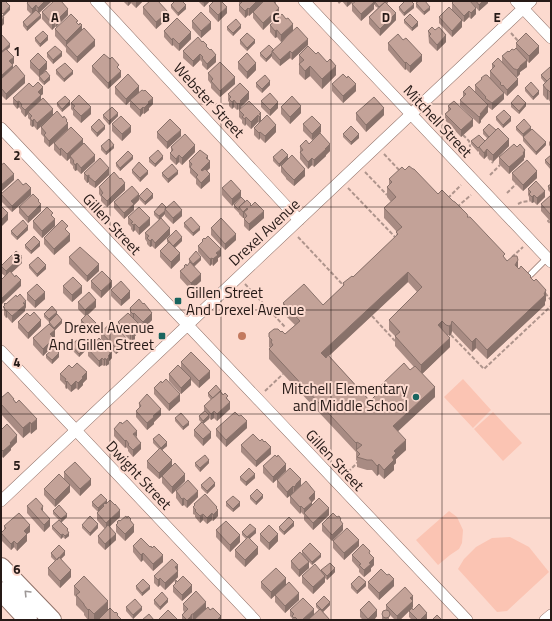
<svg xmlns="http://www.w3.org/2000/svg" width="552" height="621" viewBox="0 0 552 621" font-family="'Titillium Web',sans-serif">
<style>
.green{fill:#fbc4b3}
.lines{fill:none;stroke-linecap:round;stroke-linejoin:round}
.lane-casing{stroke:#907168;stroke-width:7}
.street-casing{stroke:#907168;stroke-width:12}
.primary-casing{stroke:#907168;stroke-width:20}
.path{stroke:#ae948c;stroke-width:2;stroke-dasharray:4 2;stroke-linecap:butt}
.lane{stroke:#fff;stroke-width:5.5}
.street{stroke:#fff;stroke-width:11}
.primary{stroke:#fff;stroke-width:18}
.tree{fill:#c37a5f}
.wall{fill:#a88b83;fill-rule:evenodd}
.shaded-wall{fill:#88716a}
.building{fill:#c3a298;stroke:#88716a}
.oneway{stroke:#9d9897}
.grid{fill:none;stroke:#261a17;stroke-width:1;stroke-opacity:0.55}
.poi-dot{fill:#19655f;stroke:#fcdacf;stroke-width:1.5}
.labels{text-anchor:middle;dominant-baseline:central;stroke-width:4;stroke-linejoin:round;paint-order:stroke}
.street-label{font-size:15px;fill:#261a17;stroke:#fcdacf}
.poi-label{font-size:15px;fill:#261a17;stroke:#fcdacf;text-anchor:end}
.grid-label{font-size:13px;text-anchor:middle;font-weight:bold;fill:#261a17;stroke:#fcdacf;stroke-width:4;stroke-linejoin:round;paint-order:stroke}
</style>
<rect width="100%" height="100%" fill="#fcdacf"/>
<path class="green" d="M 463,379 L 491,410 L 473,428 L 444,397 Z
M 493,412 L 522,443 L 503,461 L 474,429 Z
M 449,511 L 457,517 L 463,530 L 462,543 L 459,549 L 450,555 L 438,565 L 416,540 Z
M 510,537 L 529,547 L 549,572 L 507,611 L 497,612 L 458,569 L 464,559 L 476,547 L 492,538 Z"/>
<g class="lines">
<defs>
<path id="lane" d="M 531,274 L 547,258"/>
<path id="street" d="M 96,1 L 299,220
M 304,1 L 551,262
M 516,1 L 551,38
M 1,128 L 467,620
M 1,351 L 255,620
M 1,501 L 531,1
M 545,620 L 551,615"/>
<path id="primary" d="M 1,567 L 52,620
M 1,591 L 28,620"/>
</defs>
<use href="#lane" class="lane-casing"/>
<use href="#street" class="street-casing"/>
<use href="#primary" class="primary-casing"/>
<path class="path" d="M 511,33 L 519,42
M 452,135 L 456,131
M 463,135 L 469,141 L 471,151
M 384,154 L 400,171
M 488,157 L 493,163
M 365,172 L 387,195
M 490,175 L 500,165
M 348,188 L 396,238
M 507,193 L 516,184
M 448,198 L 461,185
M 518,204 L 522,202 L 530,201
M 457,207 L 471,195
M 549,220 L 548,221 L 551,224
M 298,237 L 344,286
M 512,257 L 523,247
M 245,284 L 285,327
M 545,293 L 551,300
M 372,316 L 395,341
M 451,335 L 484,369 L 551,306
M 265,391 L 283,374
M 348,472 L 358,462"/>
<use href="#lane" class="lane"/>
<use href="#street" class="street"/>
<use href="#primary" class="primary"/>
</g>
<circle class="tree" cx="242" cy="336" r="4"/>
<path class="wall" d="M 29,1 L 52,1 L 39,13 L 41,18 L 27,31 L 23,26 L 23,22 L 31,14 L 27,10 L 27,3 Z
M 123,1 L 143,1 L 136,8 L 131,3 L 128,6 Z
M 198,1 L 210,1 L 204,7 Z
M 239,1 L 276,1 L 276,5 L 279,14 L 263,30 L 253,18 L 253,12 L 249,16 L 248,15 L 245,18 L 239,11 Z
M 337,1 L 355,1 L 347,7 L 342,1 L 339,4 Z
M 375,1 L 375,2 L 388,1 L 388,3 L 387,4 L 396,20 L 380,36 L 369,24 L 369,17 L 378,8 L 375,6 L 375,4 L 374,5 L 374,9 L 361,21 L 352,11 L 352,4 Z
M 470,1 L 488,1 L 488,3 L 479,11 Z
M 416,3 L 430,10 L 424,15 L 416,7 Z
M 452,3 L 476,14 L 471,19 L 469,17 L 464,22 L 462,21 L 462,27 L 452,37 L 439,23 L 439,17 L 452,9 Z
M 171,5 L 186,9 L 178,16 L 171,8 Z
M 209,6 L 227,13 L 218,22 L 209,12 Z
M 143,7 L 168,18 L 156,29 L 143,14 Z
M 399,7 L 414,8 L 404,16 L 399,10 Z
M 42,12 L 68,15 L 56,27 L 55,27 L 52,30 L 42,19 Z
M 404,20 L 418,26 L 412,31 L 404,23 Z
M 192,21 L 211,29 L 201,38 L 192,28 Z
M 78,24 L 82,30 L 95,46 L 77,63 L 66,52 L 66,47 L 66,48 L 55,36 L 55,29 Z
M 270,25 L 293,30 L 308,45 L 292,60 L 290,58 L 280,66 L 272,58 L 272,56 L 266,62 L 260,56 L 260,53 L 274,50 L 284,40 L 281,42 L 277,37 L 275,38 L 270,32 Z
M 227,27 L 241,28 L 233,36 L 227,30 Z
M 164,31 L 191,39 L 179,51 L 173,45 L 172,46 L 164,37 Z
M 428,31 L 446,42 L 437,51 L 429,43 Z
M 1,36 L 10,47 L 7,50 L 14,63 L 13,64 L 13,68 L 25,83 L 6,100 L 2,96 L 1,96 Z
M 35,38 L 48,40 L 40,47 L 35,41 Z
M 240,40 L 255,43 L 247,51 L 240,44 Z
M 388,43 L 422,61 L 410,73 L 406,69 L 405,70 L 388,50 Z
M 516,43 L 539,53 L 529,63 L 527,61 L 527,67 L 520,72 L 520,74 L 517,77 L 518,85 L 507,96 L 503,92 L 504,99 L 492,110 L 488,107 L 488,112 L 481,120 L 481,122 L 479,124 L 460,106 L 460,100 L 463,97 L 463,92 L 475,92 L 475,85 L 481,80 L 481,78 L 490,78 L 490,71 L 492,69 L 492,64 L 502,62 L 502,56 L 509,52 L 514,50 L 516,49 Z
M 207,47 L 216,62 L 207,70 L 202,65 L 202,62 L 200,60 L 193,67 L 183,58 L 183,51 Z
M 47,53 L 62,56 L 53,64 L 47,57 Z
M 316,54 L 327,62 L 336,75 L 322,89 L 310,76 L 305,80 L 299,74 L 299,55 Z
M 30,61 L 47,69 L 39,77 L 30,68 Z
M 238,62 L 256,70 L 247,79 L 238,69 Z
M 92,66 L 119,69 L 121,77 L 108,89 L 92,72 Z
M 551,69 L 551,103 L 548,99 L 547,100 L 543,95 L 543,85 L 545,83 L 541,78 L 541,75 Z
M 56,70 L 73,74 L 64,82 L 56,74 Z
M 208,73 L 235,84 L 220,97 L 211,88 L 211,84 L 208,80 Z
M 39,76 L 50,80 L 44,85 L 39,80 Z
M 256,83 L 270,85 L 262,93 L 256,87 Z
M 332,84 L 356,91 L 343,103 L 332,91 Z
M 33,87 L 43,94 L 41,95 L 41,100 L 53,115 L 37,130 L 34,126 L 32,127 L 30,125 L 30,120 L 28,118 L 28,114 L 25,117 L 21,112 L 21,110 L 19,107 L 17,109 L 13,104 L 13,98 Z
M 115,87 L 139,92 L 153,104 L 149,108 L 149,110 L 144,114 L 143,113 L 140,117 L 130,107 L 130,101 L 126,105 L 115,94 Z
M 525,88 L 539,94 L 533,100 L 525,91 Z
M 228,94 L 249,99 L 241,107 L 241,109 L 239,110 L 238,109 L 237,110 L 234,107 L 232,109 L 229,106 L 229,102 L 228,101 Z
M 261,101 L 278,108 L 270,116 L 261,107 Z
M 57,103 L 70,105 L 62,112 L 57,106 Z
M 71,103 L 91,114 L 81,123 L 73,115 L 73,111 L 71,109 Z
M 511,103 L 526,106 L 519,114 L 511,107 Z
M 448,106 L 473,126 L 461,137 L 445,120 L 445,114 L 448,111 Z
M 281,107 L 301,113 L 290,124 L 281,114 Z
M 239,110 L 261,113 L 261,122 L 276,132 L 265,143 L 260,138 L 259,140 L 254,135 L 254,128 L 259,123 L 258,122 L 251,129 L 246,124 L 245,126 L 242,123 L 242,120 L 239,117 Z
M 356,113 L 384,115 L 366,132 L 356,120 Z
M 103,115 L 118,116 L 109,125 L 103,118 Z
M 496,117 L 511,121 L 503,128 L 496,120 Z
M 67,122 L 68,129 L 83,145 L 95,161 L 81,174 L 77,170 L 75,171 L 73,168 L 73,166 L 70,163 L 70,158 L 67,161 L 61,155 L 60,156 L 54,150 L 54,143 L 49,147 L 44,142 L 44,137 L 41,134 L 41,127 Z
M 112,124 L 131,132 L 122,141 L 112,131 Z
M 303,124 L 321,132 L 312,140 L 303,131 Z
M 91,127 L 105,129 L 97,137 L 91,130 Z
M 516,127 L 531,130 L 546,145 L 536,155 L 523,141 L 523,137 L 516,130 Z
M 483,130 L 509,146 L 493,162 L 487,156 L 484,159 L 479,154 L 479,151 L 478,152 L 471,144 L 471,141 L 485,141 L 487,138 L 483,134 Z
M 157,132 L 181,136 L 167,149 L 157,138 Z
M 343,134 L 359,138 L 351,145 L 343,137 Z
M 551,140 L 551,148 L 549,145 L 549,142 Z
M 309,144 L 330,151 L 326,155 L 326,156 L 314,167 L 312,165 L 308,169 L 300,159 L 300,146 Z
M 101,146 L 114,148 L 106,155 L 101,150 Z
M 171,147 L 195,152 L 182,165 L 179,162 L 176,165 L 170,159 L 170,153 L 171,152 Z
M 551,155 L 551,170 L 545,163 L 545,160 Z
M 273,157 L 288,159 L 279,167 L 273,161 Z
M 499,157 L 525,157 L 524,158 L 524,160 L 509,174 L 499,164 Z
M 149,158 L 163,159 L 155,167 L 149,162 Z
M 133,159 L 120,171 L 116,166 L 116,163 Z
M 208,160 L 210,168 L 207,171 L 210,181 L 201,189 L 196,184 L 196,179 L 190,173 L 190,169 L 189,167 L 189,161 Z
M 281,166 L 305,176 L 294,186 L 286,179 L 286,178 L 281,172 Z
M 132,170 L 148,174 L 140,182 L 132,173 Z
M 405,170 L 468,217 L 507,261 L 518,268 L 531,278 L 546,300 L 545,302 L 545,305 L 487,359 L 476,348 L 472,352 L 452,331 L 451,335 L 448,335 L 450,347 L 422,374 L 435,397 L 397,431 L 406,450 L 396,459 L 396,463 L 394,465 L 394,470 L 384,479 L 379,474 L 377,476 L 372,470 L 367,470 L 357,467 L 357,461 L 356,460 L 356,452 L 269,359 L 269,349 L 270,348 L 269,347 L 269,333 L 281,332 L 285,334 L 295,325 L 283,313 L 283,303 L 323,305 L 343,286 L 343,283 L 353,277 L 396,236 L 397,232 L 384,218 L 384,208 L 391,202 L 387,197 L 387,187 L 389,185 L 389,179 ZM 408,282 L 417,292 L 389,320 L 389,330 L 395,336 L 395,346 L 414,367 L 410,370 L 381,385 L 381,391 L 370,401 L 329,356 Z
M 84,173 L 109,175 L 95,188 L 89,184 L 89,182 L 87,183 L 84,179 Z
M 162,173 L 178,174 L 168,183 L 162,176 Z
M 512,173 L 537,178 L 523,191 L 512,180 Z
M 551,184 L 551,193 L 548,190 L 548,186 Z
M 23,185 L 31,195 L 12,212 L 1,201 L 1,194 Z
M 99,187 L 125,190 L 107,207 L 101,201 L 101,197 L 99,194 Z
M 222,188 L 241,191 L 232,206 L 222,195 Z
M 528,189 L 545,197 L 537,205 L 534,202 L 532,203 L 529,200 L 529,197 L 528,195 Z
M 551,195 L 551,222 L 541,211 L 541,204 Z
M 139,196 L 153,198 L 145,205 L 139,199 Z
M 139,200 L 134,205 L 134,210 L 124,219 L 114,208 L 114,202 Z
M 245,201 L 251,204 L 251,206 L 264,218 L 249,231 L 244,226 L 244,218 L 243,218 L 239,214 L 239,213 L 234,208 L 234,205 Z
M 39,202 L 41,211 L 28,223 L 19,213 L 19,207 Z
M 166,207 L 182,216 L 173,224 L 165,216 L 165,214 L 161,218 L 170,235 L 155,249 L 152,246 L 150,247 L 147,244 L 147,242 L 145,239 L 145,233 L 159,220 L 154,215 L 154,212 Z
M 53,217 L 55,226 L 42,238 L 33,228 L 33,221 Z
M 128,217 L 150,225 L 139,235 L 135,230 L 133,232 L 131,229 L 131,227 L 128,224 Z
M 184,223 L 200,230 L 193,236 L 184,227 Z
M 211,228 L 236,240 L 225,250 L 211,235 Z
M 28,230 L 17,240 L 11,234 L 11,231 Z
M 44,238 L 70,241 L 54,255 L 44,244 Z
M 167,239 L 182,241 L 175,248 L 180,260 L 171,269 L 160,257 L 160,251 L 168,243 L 167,242 Z
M 202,240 L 221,256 L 218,258 L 218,261 L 213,266 L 212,264 L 210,266 L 198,252 L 198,246 L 202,242 Z
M 25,245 L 40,246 L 31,254 L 25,248 Z
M 69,257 L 99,271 L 87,282 L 69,264 Z
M 189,259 L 201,260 L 194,267 L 201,281 L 191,290 L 180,278 L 180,271 L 184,268 L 184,266 L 187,266 L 190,263 L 189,262 Z
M 22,263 L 11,273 L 21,286 L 5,276 L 1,273 L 1,266 Z
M 29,265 L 46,269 L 37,277 L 29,268 Z
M 91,281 L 112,287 L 101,298 L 91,288 Z
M 63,286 L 82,293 L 72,302 L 63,293 Z
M 111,290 L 130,298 L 121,306 L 111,296 Z
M 27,293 L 45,299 L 35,308 L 27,300 Z
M 78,302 L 96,307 L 88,315 L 96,326 L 89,332 L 81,323 L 81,320 L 85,316 L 78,309 Z
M 4,304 L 6,304 L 26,307 L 25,309 L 25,311 L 12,323 L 7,317 L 6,318 L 4,315 Z
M 130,308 L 152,320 L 143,329 L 140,325 L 140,331 L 135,336 L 135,339 L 132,341 L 131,339 L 130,340 L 118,328 L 118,322 L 130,314 Z
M 44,314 L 57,314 L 62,323 L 55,330 L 55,337 L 53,338 L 54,345 L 43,356 L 33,345 L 33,338 L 49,324 L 49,322 L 44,317 Z
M 18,322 L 41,326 L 28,339 L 18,328 Z
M 101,332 L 127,345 L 121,351 L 121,350 L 116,354 L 101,339 Z
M 71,345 L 85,351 L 79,357 L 71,349 Z
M 88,349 L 112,358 L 109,361 L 109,364 L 106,366 L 105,365 L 104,366 L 102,365 L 99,367 L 88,356 Z
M 46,355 L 59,357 L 52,364 L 46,358 Z
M 181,362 L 210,378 L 199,388 L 191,380 L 191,385 L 181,394 L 169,381 L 169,374 L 181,367 Z
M 72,368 L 87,379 L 83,383 L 83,385 L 78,390 L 76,388 L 71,392 L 67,388 L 66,389 L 65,387 L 65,385 L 60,380 L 60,374 Z
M 154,388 L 180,401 L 169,411 L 154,394 Z
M 221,392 L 228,399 L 230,409 L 217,421 L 214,418 L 211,420 L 209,418 L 209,419 L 203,424 L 211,438 L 203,446 L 194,436 L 194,430 L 201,422 L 199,420 L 199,416 L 204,411 L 204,406 L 211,400 L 208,396 L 208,393 Z
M 1,398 L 14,400 L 37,429 L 31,434 L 30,432 L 23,438 L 1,414 Z
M 139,403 L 161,415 L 154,422 L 154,424 L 147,430 L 136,417 L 136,411 L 139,408 Z
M 239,416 L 247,428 L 226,447 L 216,436 L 216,429 Z
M 175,418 L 189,425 L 183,430 L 175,421 Z
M 114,429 L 137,437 L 141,449 L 133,457 L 128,451 L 128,449 L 126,447 L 125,448 L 114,436 Z
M 1,430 L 17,442 L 11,448 L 11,450 L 3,458 L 1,455 Z
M 153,439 L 167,446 L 162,450 L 172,466 L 185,481 L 172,494 L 162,483 L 162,477 L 159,479 L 147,468 L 147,461 L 159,449 L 153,443 Z
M 260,441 L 264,442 L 271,454 L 256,467 L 241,452 L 241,445 Z
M 195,463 L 209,463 L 200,472 L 195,466 Z
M 263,466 L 286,471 L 273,483 L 263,473 Z
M 64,472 L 91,485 L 80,496 L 64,479 Z
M 240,477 L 255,478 L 246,486 L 240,480 Z
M 277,480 L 301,486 L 296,490 L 315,499 L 312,502 L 312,505 L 329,515 L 313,530 L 304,520 L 304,515 L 301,512 L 300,514 L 290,503 L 290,496 L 294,493 L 287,498 L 277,487 Z
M 201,485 L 215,486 L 207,494 L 201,488 Z
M 44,489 L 70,492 L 55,507 L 44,495 Z
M 176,491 L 198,497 L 187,508 L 184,505 L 182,506 L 176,498 Z
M 250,496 L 263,498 L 256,505 L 250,499 Z
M 92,502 L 107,503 L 106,504 L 120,517 L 109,526 L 116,540 L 105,550 L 98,543 L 98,536 L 105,529 L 97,520 L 97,513 L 98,512 L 92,506 Z
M 226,502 L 240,506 L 233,512 L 226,506 Z
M 194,504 L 217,508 L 218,516 L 213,521 L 212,520 L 207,524 L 203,520 L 200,523 L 195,517 L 195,515 L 193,514 L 193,507 L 194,506 Z
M 27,506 L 43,512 L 50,526 L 44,532 L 27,513 Z
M 53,511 L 67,517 L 61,522 L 68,531 L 69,536 L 65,539 L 63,537 L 61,539 L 52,529 L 52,526 L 59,520 L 53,514 Z
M 120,521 L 131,521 L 134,532 L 125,541 L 116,532 L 116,525 L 117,524 L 117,522 Z
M 322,524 L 343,530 L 332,541 L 322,531 Z
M 82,525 L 98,528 L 90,536 L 82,528 Z
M 4,526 L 30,532 L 27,534 L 27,541 L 17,551 L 14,547 L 11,550 L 1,540 L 1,533 L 4,531 Z
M 294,526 L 284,535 L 279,530 L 279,527 Z
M 216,530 L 240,542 L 230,552 L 216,537 Z
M 242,532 L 256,533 L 250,538 L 258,554 L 245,567 L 235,557 L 235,550 L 246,539 L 242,535 Z
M 260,534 L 278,541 L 269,550 L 260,541 Z
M 333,541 L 359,546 L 344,560 L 333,548 Z
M 133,546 L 163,562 L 153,571 L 143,560 L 141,562 L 133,552 Z
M 302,551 L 321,557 L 312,565 L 307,560 L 309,568 L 299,577 L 291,568 L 291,561 L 302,554 Z
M 51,553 L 65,555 L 61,559 L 71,577 L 60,588 L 48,575 L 48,568 L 55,561 L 51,557 Z
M 370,554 L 374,565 L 371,568 L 371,571 L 364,577 L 359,572 L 359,569 L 352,561 L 352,555 Z
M 178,570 L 178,577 L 165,590 L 160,585 L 158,587 L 154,583 L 154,576 Z
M 321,570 L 335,572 L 327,580 L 325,578 L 325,582 L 313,594 L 302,583 L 302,576 L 321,572 Z
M 175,582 L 192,592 L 182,601 L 173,592 L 173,586 L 175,584 Z
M 261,582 L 286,585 L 271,599 L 261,588 Z
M 368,582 L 394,586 L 379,600 L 368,588 Z
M 351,584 L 366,586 L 357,594 L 351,588 Z
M 74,586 L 108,610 L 118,616 L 122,620 L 90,620 L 89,619 L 88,620 L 84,615 L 84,613 L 76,605 L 76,597 L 74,595 Z
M 136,586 L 150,589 L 142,596 L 136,589 Z
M 196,591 L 194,620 L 182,620 L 182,615 L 184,612 L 183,610 L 183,604 Z
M 275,595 L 299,600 L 285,613 L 275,602 Z
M 413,596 L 413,607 L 400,620 L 395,620 L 389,614 L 389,620 L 382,620 L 382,617 L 386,611 L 386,605 Z
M 154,600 L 168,602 L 160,610 L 154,604 Z
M 316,604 L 330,605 L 323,612 L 330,620 L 292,620 L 292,618 L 290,616 L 290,610 L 314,615 L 319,610 L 316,607 Z
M 126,607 L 142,610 L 133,619 L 126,611 Z
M 360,610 L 377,616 L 374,620 L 363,620 L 360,617 Z
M 409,611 L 427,619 L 427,620 L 412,620 L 409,617 Z"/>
<path class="shaded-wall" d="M 45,1 L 52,1 L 38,14 L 38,8 Z
M 128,1 L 131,1 L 131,3 L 128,6 Z
M 136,1 L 143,1 L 136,8 Z
M 206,1 L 210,1 L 204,7 L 204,3 Z
M 257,1 L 265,1 L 249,16 L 249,9 Z
M 347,1 L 352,1 L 352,2 L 347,7 Z
M 372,1 L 375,1 L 375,4 L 374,5 L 374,9 L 361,21 L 361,14 Z
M 483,1 L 488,1 L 488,3 L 479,11 L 479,5 Z
M 414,4 L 414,8 L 404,16 L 404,13 Z
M 36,5 L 36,12 L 32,15 L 32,9 Z
M 186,5 L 186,9 L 178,16 L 178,13 Z
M 10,6 L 10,10 L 3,17 L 3,14 Z
M 227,7 L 227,13 L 218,22 L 218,15 Z
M 430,7 L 430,10 L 424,15 L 424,12 Z
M 248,8 L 248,15 L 245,18 L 245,11 Z
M 279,8 L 279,14 L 263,30 L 263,23 Z
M 476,8 L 476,14 L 471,19 L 471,13 Z
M 68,9 L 68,15 L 56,27 L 56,21 Z
M 469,11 L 469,17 L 464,22 L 464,16 Z
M 168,12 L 168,18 L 156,29 L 156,22 Z
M 396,13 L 396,20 L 380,36 L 380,29 Z
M 41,15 L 41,18 L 27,31 L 27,27 Z
M 4,18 L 4,24 L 1,27 L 1,20 Z
M 55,20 L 55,27 L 52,30 L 52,23 Z
M 462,20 L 462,27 L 452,37 L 452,31 Z
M 211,22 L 211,29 L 201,38 L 201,31 Z
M 418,22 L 418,26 L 412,31 L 412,28 Z
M 293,24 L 293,31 L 281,42 L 281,35 Z
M 82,25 L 82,32 L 66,45 L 66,48 L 66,41 Z
M 241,25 L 241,28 L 233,36 L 233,33 Z
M 277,30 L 277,37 L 275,38 L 275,31 Z
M 191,32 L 191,39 L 179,51 L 179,44 Z
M 446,35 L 446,42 L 437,51 L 437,45 Z
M 48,36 L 48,40 L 40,47 L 40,44 Z
M 173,38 L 173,45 L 172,46 L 172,40 Z
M 308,39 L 308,45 L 292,60 L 292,53 Z
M 95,40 L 95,46 L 77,63 L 77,57 Z
M 255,40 L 255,43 L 247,51 L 247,48 Z
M 10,44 L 10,47 L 1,55 L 1,52 Z
M 539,46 L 539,53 L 529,63 L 529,56 Z
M 290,51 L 290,58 L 280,66 L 280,60 Z
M 62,52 L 62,56 L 53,64 L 53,60 Z
M 272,53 L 272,56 L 266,62 L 266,59 Z
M 200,54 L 200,60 L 193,67 L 193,61 Z
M 216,55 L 216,62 L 207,70 L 207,64 Z
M 422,55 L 422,61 L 410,73 L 410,66 Z
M 14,57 L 14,63 L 9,67 L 9,61 Z
M 527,60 L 527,67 L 520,72 L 520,74 L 517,77 L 517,70 L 520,66 Z
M 47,62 L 47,69 L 39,77 L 39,70 Z
M 406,62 L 406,69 L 405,70 L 405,63 Z
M 256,63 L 256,70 L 247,79 L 247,72 Z
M 13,65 L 13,71 L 1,83 L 1,76 Z
M 310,66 L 310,76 L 305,80 L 305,71 Z
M 336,66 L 336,75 L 322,89 L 322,79 Z
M 73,71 L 73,74 L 64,82 L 64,79 Z
M 121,71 L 121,77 L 108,89 L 108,83 Z
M 25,76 L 25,83 L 6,100 L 6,94 Z
M 50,76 L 50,80 L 44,85 L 44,82 Z
M 235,77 L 235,84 L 220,97 L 220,91 Z
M 518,79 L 518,85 L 507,96 L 507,90 Z
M 270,81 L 270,85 L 262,93 L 262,89 Z
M 356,84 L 356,91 L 343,103 L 343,96 Z
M 139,86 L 139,93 L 126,105 L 126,99 Z
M 43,87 L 43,94 L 38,98 L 38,92 Z
M 547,90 L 548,90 L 548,99 L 547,100 Z
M 539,91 L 539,94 L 533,100 L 533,97 Z
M 249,92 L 249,99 L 241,107 L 241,109 L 239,110 L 239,104 L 240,101 Z
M 504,93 L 504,99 L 492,110 L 492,103 Z
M 41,95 L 41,102 L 28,112 L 28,114 L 25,117 L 25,110 Z
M 153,98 L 153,104 L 149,108 L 149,110 L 144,114 L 144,108 L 148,102 Z
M 234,100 L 234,107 L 232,109 L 232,102 Z
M 19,101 L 19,107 L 17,109 L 17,102 Z
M 70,101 L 70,105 L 62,112 L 62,109 Z
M 278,102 L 278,108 L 270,116 L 270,110 Z
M 238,103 L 238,109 L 237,110 L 237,104 Z
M 526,103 L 526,106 L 519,114 L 519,111 Z
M 488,105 L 488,112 L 481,120 L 481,122 L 479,124 L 479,117 L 480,114 Z
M 301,106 L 301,113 L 290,124 L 290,117 Z
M 91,107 L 91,114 L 81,123 L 81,116 Z
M 143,107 L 143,113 L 140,117 L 140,110 Z
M 384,108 L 384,115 L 366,132 L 366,125 Z
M 53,109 L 53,115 L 37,130 L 37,123 Z
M 118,113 L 118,116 L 109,125 L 109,121 Z
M 261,113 L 261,122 L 259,123 L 259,114 Z
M 258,115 L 258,122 L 251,129 L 251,122 Z
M 246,117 L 246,124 L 245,126 L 245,119 Z
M 511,117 L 511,121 L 503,128 L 503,125 Z
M 34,119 L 34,126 L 32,127 L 32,121 Z
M 473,119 L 473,126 L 461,137 L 461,130 Z
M 67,120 L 67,124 L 68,123 L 68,129 L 49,147 L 49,141 Z
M 276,125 L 276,132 L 265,143 L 265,136 Z
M 321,125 L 321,132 L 312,140 L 312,134 Z
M 105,126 L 105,129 L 97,137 L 97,133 Z
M 131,126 L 131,132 L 122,141 L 122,134 Z
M 531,127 L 531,130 L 523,138 L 523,134 Z
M 181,130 L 181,136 L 167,149 L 167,142 Z
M 260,132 L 260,138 L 259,140 L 259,133 Z
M 359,134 L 359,138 L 351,145 L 351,142 Z
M 83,139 L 83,146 L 67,161 L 67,154 Z
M 509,139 L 509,146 L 493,162 L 493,155 Z
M 546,142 L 546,145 L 536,155 L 536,152 Z
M 330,144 L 330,151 L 326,155 L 326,156 L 314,167 L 314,160 Z
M 114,145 L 114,148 L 106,155 L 106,152 Z
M 195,145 L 195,152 L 182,165 L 182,158 Z
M 61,148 L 61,155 L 60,156 L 60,150 Z
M 487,149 L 487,156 L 484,159 L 484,153 Z
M 525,150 L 525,157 L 524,158 L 524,160 L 509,174 L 509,167 Z
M 95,155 L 95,161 L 81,174 L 81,168 Z
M 179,155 L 179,162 L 176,165 L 176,159 Z
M 288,155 L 288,159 L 279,167 L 279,164 Z
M 133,156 L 133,159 L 120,171 L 120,168 Z
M 163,156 L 163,159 L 155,167 L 155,164 Z
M 208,156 L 208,163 L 210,161 L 210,168 L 201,176 L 201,170 L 206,158 Z
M 312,158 L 312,165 L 308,169 L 308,162 Z
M 77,163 L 77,170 L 75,171 L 75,165 Z
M 109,168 L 109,175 L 95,188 L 95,182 Z
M 305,169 L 305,176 L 294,186 L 294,180 Z
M 148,171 L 148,174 L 140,182 L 140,178 Z
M 178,171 L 178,174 L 168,183 L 168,179 Z
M 537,171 L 537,178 L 523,191 L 523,185 Z
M 14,174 L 14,180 L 1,192 L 1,185 Z
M 210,174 L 210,181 L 201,189 L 201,183 Z
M 89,175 L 89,182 L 87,183 L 87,176 Z
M 125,183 L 125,190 L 107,207 L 107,201 Z
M 31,188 L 31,195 L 12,212 L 12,206 Z
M 241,191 L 241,197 L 232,206 L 232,199 Z
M 545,191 L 545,197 L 537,205 L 537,198 Z
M 139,194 L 139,200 L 134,205 L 134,210 L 124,219 L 124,213 L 131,201 Z
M 153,194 L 153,198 L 145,205 L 145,202 Z
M 534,195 L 534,202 L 532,203 L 532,197 Z
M 41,204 L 41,211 L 28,223 L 28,217 Z
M 247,208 L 247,214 L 244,212 L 244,218 L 243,218 L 243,212 Z
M 182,210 L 182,216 L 173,224 L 173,218 Z
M 165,211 L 165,214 L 159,220 L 159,216 Z
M 264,211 L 264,218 L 249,231 L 249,224 Z
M 8,213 L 8,220 L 1,227 L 1,220 Z
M 150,218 L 150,225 L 139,235 L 139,228 Z
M 55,219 L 55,226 L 42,238 L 42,231 Z
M 135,224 L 135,230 L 133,232 L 133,225 Z
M 28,226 L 28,230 L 17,240 L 17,237 Z
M 200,227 L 200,230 L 193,236 L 193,233 Z
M 170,228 L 170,235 L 155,249 L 155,243 Z
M 70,234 L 70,241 L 54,255 L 54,249 Z
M 236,234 L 236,240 L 225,250 L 225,244 Z
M 182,237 L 182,241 L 173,249 L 173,246 Z
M 152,239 L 152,246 L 150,247 L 150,241 Z
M 40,242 L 40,246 L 31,254 L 31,251 Z
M 221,249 L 221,256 L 218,258 L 218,261 L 213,266 L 213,259 L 216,253 Z
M 180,253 L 180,260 L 171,269 L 171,262 Z
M 22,256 L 22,263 L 6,278 L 6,271 Z
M 201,257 L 201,260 L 193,267 L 193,264 Z
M 212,258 L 212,264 L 210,266 L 210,259 Z
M 518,260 L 518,270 L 515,265 Z
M 99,264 L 99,271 L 87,282 L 87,276 Z
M 46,265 L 46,269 L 37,277 L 37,274 Z
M 408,272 L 408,282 L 321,363 L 321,353 Z
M 201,274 L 201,281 L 191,290 L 191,283 Z
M 21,280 L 21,286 L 1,305 L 1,299 Z
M 112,281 L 112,287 L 101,298 L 101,291 Z
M 82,286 L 82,293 L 72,302 L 72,295 Z
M 546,290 L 546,300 L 545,302 L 545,305 L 487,359 L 487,350 L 544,294 Z
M 130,291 L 130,298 L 121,306 L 121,300 Z
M 45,292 L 45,299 L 35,308 L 35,301 Z
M 96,300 L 96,307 L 85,317 L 85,310 Z
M 26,301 L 26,307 L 25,309 L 25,311 L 12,323 L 12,316 Z
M 6,311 L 7,311 L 7,317 L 6,318 Z
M 57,312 L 57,315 L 49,323 L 49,319 Z
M 134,313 L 134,319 L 133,321 L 133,314 Z
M 152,313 L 152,320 L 143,329 L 143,322 Z
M 41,320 L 41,326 L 28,339 L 28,333 Z
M 62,320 L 62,323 L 55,330 L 55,337 L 50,341 L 50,334 L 54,331 L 54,328 Z
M 442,321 L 442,331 L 438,325 Z
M 452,321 L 452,331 L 451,335 L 449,336 L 449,326 Z
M 96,323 L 96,326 L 89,332 L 89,329 Z
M 140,325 L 140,331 L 135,336 L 135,339 L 132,341 L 132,334 L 133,331 Z
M 131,333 L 131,339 L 130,340 L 130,334 Z
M 54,338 L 54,345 L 43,356 L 43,349 Z
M 450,338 L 450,347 L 421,375 L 421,365 Z
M 476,338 L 476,348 L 472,352 L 472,342 Z
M 127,339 L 127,345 L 121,351 L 121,344 Z
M 121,343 L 121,350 L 116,354 L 116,348 Z
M 85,348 L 85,351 L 79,357 L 79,354 Z
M 112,352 L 112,358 L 109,361 L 109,364 L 106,366 L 106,360 L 108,356 Z
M 59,353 L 59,357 L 52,364 L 52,360 Z
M 102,358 L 102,365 L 99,367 L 99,361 Z
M 105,358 L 105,365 L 104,366 L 104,360 Z
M 210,371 L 210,378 L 199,388 L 199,381 Z
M 87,372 L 87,379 L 83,383 L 83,385 L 78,390 L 78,383 L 82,377 Z
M 191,378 L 191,385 L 181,394 L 181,388 Z
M 67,381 L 67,388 L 66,389 L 66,382 Z
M 76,381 L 76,388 L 71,392 L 71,386 Z
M 435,387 L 435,397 L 393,436 L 393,426 Z
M 180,394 L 180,401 L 169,411 L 169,404 Z
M 230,402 L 230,409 L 217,421 L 217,414 Z
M 161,409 L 161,415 L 154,422 L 154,424 L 147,430 L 147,423 L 153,416 Z
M 214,411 L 214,418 L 211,420 L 211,414 Z
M 209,415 L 209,419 L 203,424 L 203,421 Z
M 37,419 L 37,429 L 31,434 L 31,424 Z
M 247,421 L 247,428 L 226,447 L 226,440 Z
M 30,422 L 30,432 L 23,438 L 23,428 Z
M 189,422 L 189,425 L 183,430 L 183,427 Z
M 137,431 L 137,437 L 133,434 Z
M 211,432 L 211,438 L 203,446 L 203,439 Z
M 17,435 L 17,442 L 11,448 L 11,450 L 3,458 L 3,451 Z
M 126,440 L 126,447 L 125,448 L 125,441 Z
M 406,440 L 406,450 L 396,459 L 396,463 L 394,465 L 394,470 L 384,479 L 384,470 L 392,457 L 394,451 Z
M 167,442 L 167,446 L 161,451 L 161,448 Z
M 357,442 L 357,451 L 356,450 L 356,452 L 356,443 Z
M 141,443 L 141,449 L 133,457 L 133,450 Z
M 271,447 L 271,454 L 256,467 L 256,461 Z
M 172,460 L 172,466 L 166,473 L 159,479 L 159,473 Z
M 209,460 L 209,463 L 200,472 L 200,468 Z
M 286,464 L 286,471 L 273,483 L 273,477 Z
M 379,464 L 379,474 L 377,476 L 377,466 Z
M 185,474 L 185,481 L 172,494 L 172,487 Z
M 255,474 L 255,478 L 246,486 L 246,482 Z
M 91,479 L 91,485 L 80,496 L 80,489 Z
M 301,479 L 301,486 L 296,490 L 294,493 L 294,487 L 296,484 Z
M 215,483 L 215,486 L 207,494 L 207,491 Z
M 70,485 L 70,492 L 55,507 L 55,500 Z
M 293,486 L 293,493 L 287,498 L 287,492 Z
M 198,491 L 198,497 L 187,508 L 187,501 Z
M 315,492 L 315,499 L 312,502 L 312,508 L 304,514 L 304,509 L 309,498 Z
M 263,495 L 263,498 L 256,505 L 256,502 Z
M 184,498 L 184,505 L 182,506 L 182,499 Z
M 107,500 L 107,503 L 104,506 L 103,505 L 103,506 L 98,512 L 98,508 Z
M 240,502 L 240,506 L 233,512 L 233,509 Z
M 43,506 L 43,513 L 41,509 Z
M 301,506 L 301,512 L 300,514 L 300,507 Z
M 217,507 L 217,511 L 218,510 L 218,516 L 213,521 L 213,515 Z
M 329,508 L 329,515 L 313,530 L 313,523 Z
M 120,510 L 120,517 L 106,530 L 106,523 Z
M 212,513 L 212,520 L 207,524 L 207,518 Z
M 67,514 L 67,517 L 61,523 L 61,519 Z
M 203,514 L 203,520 L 200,523 L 200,516 Z
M 50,519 L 50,526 L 44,532 L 44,525 Z
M 294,522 L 294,526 L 284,535 L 284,532 Z
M 98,524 L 98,528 L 90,536 L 90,533 Z
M 343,524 L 343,530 L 332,541 L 332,535 Z
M 30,525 L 30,532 L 27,534 L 27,541 L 17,551 L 17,544 L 24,531 Z
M 134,525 L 134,532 L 125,541 L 125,534 Z
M 256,529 L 256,533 L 247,541 L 247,537 Z
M 69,533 L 69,536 L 65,539 L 65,536 Z
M 63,534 L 63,537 L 61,539 L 61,535 Z
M 116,534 L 116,540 L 105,550 L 105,544 Z
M 278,534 L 278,541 L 269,550 L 269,543 Z
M 240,535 L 240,542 L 230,552 L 230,545 Z
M 359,540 L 359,546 L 344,560 L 344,553 Z
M 14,541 L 14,547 L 11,550 L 11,544 Z
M 258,547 L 258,554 L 245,567 L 245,560 Z
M 65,551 L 65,555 L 57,563 L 57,560 Z
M 143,553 L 143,560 L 141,562 L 141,555 Z
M 321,554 L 321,557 L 312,565 L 312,562 Z
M 163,555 L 163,562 L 153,571 L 153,564 Z
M 374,558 L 374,565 L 371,568 L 371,571 L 364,577 L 364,570 L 369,563 Z
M 309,562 L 309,568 L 299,577 L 299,570 Z
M 178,565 L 178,577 L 165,590 L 165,583 L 175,567 Z
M 335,568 L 335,572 L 327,580 L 327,576 Z
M 71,570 L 71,577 L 60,588 L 60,581 Z
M 325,576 L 325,582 L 313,594 L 313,587 Z
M 160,578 L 160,585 L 158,587 L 158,580 Z
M 286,578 L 286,585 L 271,599 L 271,592 Z
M 394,579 L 394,586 L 379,600 L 379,593 Z
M 366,582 L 366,586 L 357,594 L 357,591 Z
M 192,585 L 192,592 L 182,601 L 182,595 Z
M 150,586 L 150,589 L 142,596 L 142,593 Z
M 299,593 L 299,600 L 285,613 L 285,606 Z
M 413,596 L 413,607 L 400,620 L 397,620 L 397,616 L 410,598 Z
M 168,599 L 168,602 L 160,610 L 160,607 Z
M 108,601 L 108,610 L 98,620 L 94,620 L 94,614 Z
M 206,602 L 206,609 L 194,620 L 193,620 L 193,614 Z
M 330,602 L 330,605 L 322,613 L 322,610 Z
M 142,607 L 142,610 L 133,619 L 133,615 Z
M 89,609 L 89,619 L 88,620 L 88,610 Z
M 314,609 L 314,616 L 309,620 L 302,620 Z
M 377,610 L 377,616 L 374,620 L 368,620 L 368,619 Z
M 427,613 L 427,620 L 420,620 Z
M 192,614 L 192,620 L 187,620 L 191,615 Z
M 221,616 L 221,620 L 217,620 Z"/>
<path class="building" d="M 1,1 L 5,1 L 10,6 L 3,14 L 1,12 Z
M 29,1 L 45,1 L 38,8 L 36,5 L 32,9 L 27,3 Z
M 54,1 L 61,1 L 68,9 L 56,21 L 55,20 L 52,23 L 42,12 Z
M 150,1 L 158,1 L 168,12 L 156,22 L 143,7 Z
M 175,1 L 182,1 L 186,5 L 178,13 L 171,5 Z
M 201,1 L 206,1 L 204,3 Z
M 214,1 L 221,1 L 227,7 L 218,15 L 209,6 Z
M 241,1 L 257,1 L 249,9 L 248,8 L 245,11 L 239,5 L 242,2 Z
M 264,1 L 276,1 L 274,2 L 279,8 L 263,23 L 253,12 Z
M 356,1 L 373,1 L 374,2 L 361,14 L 352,4 Z
M 376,1 L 387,1 L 386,2 L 385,2 L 379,7 L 375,2 Z
M 405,1 L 411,1 L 414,4 L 404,13 L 399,7 Z
M 419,1 L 425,1 L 430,7 L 424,12 L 416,3 Z
M 454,1 L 470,1 L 476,8 L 471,13 L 469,11 L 464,16 L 452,3 Z
M 476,1 L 483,1 L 479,5 Z
M 385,2 L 396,13 L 380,29 L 369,17 Z
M 449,7 L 462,20 L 452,31 L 439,17 Z
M 36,10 L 41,15 L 27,27 L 23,22 Z
M 201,12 L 211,22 L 201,31 L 192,21 Z
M 1,14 L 4,18 L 1,20 Z
M 71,14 L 78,21 L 76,22 L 79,25 L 80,23 L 82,25 L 66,41 L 55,29 Z
M 282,14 L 286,19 L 288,18 L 293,24 L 281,35 L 277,30 L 275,31 L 270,25 Z
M 410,14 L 418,22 L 412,28 L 404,20 Z
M 177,18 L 191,32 L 179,44 L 173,38 L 172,40 L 164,31 Z
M 236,19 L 241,25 L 233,33 L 227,27 Z
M 297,27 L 308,39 L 292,53 L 290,51 L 280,60 L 272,51 L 281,43 L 287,36 Z
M 432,27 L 435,30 L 439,27 L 446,35 L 437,45 L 429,36 L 431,34 L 428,31 Z
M 84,28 L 95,40 L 77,57 L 66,45 Z
M 43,31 L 48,36 L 40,44 L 35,38 Z
M 247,33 L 255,40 L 247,48 L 240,40 Z
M 526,33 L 539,46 L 529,56 L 516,43 Z
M 398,34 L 403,40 L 406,38 L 422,55 L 410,66 L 406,62 L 405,63 L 388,43 Z
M 2,35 L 10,44 L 1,52 L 1,36 Z
M 198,37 L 202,42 L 203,41 L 207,45 L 206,46 L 210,50 L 211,49 L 216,55 L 207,64 L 202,58 L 203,57 L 200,54 L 193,61 L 183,51 Z
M 269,45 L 274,50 L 272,51 L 272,53 L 266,59 L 260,53 Z
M 55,46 L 62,52 L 53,60 L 47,53 Z
M 308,46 L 316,54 L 318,52 L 327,62 L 330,59 L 336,66 L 322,79 L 310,66 L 305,71 L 299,64 L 304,60 L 299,55 Z
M 516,48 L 527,60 L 520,66 L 520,67 L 517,70 L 515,69 L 514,69 L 502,56 L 508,51 L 509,52 L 512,49 L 514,50 Z
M 6,49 L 14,57 L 9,61 L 13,65 L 1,76 L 1,53 Z
M 38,53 L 47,62 L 39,70 L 30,61 Z
M 247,53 L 256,63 L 247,72 L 238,62 Z
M 104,54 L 110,59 L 112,57 L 119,65 L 117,67 L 121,71 L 108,83 L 92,66 Z
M 498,58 L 518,79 L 507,90 L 503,85 L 502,86 L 500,84 L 501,83 L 490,71 L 495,66 L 492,64 Z
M 220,62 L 235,77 L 220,91 L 211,81 L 213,79 L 208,73 Z
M 65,63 L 73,71 L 64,79 L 56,70 Z
M 16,65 L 25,76 L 6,94 L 2,89 L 2,90 L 1,89 L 1,79 Z
M 550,67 L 551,69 L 551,77 L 547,81 L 541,75 Z
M 46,71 L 50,76 L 44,82 L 39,76 Z
M 128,74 L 139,86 L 126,99 L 115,87 Z
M 343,74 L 347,78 L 348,76 L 356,84 L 343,96 L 332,84 Z
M 265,75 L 270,81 L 262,89 L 256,83 Z
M 485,75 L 487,75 L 504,93 L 492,103 L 485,98 L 486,97 L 475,85 L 482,79 L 481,78 Z
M 551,77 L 551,93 L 548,90 L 547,90 L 543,85 Z
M 38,82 L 43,87 L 38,92 L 41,95 L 25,110 L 21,106 L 22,105 L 19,101 L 17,102 L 13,98 L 29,83 L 33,87 Z
M 531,82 L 539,91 L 533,97 L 525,88 Z
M 240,83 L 249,92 L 240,101 L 241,102 L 239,104 L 238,103 L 237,104 L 234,100 L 232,102 L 229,99 L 231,97 L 228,94 Z
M 469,86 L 488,105 L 480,114 L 481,115 L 479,117 L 460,100 L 466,94 L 463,92 Z
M 142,90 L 144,91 L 145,90 L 153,98 L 148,102 L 149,103 L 144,108 L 143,107 L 140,110 L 130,100 Z
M 270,93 L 278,102 L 270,110 L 261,101 Z
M 79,95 L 91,107 L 81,116 L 73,108 L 75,106 L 71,103 Z
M 518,95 L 526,103 L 519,111 L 511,103 Z
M 65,96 L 70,101 L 62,109 L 57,103 Z
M 292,96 L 301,106 L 290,117 L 281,107 Z
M 374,97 L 384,108 L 366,125 L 356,113 Z
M 43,98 L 53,109 L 37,123 L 34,119 L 32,121 L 30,118 L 32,116 L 28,112 Z
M 249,101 L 261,113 L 259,114 L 261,115 L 259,117 L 258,115 L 251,122 L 246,117 L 245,119 L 242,117 L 244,115 L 239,110 Z
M 454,101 L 473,119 L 461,130 L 445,114 L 451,109 L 448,106 Z
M 112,107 L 118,113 L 109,121 L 103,115 Z
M 504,110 L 511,117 L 503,125 L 496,117 Z
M 57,111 L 63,118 L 64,116 L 67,120 L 66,121 L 68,123 L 49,141 L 44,135 L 46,133 L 41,127 Z
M 267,115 L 276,125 L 265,136 L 260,132 L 259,133 L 254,128 Z
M 121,116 L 131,126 L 122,134 L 112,124 Z
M 312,116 L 321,125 L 312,134 L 303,124 Z
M 99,119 L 105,126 L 97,133 L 91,127 Z
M 170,119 L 181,130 L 167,142 L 157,132 Z
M 524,119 L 531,127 L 523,134 L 516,127 Z
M 489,124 L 496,130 L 489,137 L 483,130 Z
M 351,126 L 359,134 L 351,142 L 343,134 Z
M 71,127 L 83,139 L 67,154 L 61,148 L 60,150 L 54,143 Z
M 498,128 L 509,139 L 493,155 L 487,149 L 484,153 L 479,147 Z
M 532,129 L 546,142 L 536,152 L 523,137 Z
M 320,133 L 330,144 L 325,149 L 326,149 L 314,160 L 312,158 L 308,162 L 300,152 L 303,150 L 300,146 L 306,140 L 309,144 Z
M 185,134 L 195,145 L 182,158 L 179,155 L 176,159 L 170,153 L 173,150 L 171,147 Z
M 479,135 L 485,141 L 478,148 L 471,141 Z
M 109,139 L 114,145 L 106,152 L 101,146 Z
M 84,143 L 95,155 L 81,168 L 77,163 L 75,165 L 73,162 L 74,161 L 70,156 Z
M 514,144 L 517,147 L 520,144 L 525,150 L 523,153 L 524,154 L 509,167 L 499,157 Z
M 282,149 L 288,155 L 279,164 L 273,157 Z
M 158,150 L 163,156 L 155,164 L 149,158 Z
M 200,150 L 208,156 L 206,158 L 210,161 L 201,170 L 202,171 L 205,169 L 210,174 L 201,183 L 196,177 L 198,175 L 190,167 L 192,164 L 189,161 Z
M 128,151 L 133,156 L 120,168 L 116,163 Z
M 292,155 L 305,169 L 294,180 L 286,172 L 281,166 Z
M 551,155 L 551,166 L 545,160 Z
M 100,158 L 109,168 L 95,182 L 89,177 L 89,175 L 87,176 L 84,173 Z
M 527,160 L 537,171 L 523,185 L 512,173 Z
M 139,162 L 148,171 L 140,178 L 132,170 Z
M 4,163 L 14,174 L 1,185 L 1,165 Z
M 172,164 L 178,171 L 168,179 L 162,173 Z
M 409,166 L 413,169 L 414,169 L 438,194 L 442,190 L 453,201 L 455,202 L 467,214 L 468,216 L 467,217 L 470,217 L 505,254 L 503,256 L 507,261 L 513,256 L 517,256 L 518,260 L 515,265 L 519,269 L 521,266 L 531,276 L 530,277 L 534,281 L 536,279 L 546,290 L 544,294 L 545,295 L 487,350 L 476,338 L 472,342 L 452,321 L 451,325 L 449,326 L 446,325 L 442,321 L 438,325 L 450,338 L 421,365 L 395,336 L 400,332 L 389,320 L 422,287 L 408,272 L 321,353 L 326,358 L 328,355 L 370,401 L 383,388 L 381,385 L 404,363 L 410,370 L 415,366 L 435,387 L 393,426 L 406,440 L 394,451 L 396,453 L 392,457 L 394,460 L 384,470 L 379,464 L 377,466 L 372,460 L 367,460 L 357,457 L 360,454 L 356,450 L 362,445 L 357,442 L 356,443 L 269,349 L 273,345 L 271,342 L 272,340 L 269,337 L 269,333 L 274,329 L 278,329 L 281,332 L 282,331 L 285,334 L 300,321 L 283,303 L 304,284 L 323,305 L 344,285 L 343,283 L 352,276 L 353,277 L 398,234 L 396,232 L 402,227 L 384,208 L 396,197 L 387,187 L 392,182 L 389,179 L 402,167 L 405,170 Z
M 114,172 L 120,179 L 121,178 L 125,183 L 107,201 L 101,195 L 103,193 L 99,187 Z
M 18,179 L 23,185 L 26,183 L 31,188 L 12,206 L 1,194 Z
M 231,180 L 241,191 L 232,199 L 222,188 Z
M 536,181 L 545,191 L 537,198 L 534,195 L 532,197 L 529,194 L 531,192 L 528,189 Z
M 551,184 L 551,190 L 548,186 Z
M 132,186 L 139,194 L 131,201 L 134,204 L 124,213 L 114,202 Z
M 147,188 L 153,194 L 145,202 L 139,196 Z
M 33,194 L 39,200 L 38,201 L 41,204 L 28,217 L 19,207 Z
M 551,195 L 551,215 L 541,204 Z
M 241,197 L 245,201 L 239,207 L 239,210 L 234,205 Z
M 247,200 L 251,204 L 250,205 L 251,206 L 255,202 L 264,211 L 249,224 L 244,219 L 247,216 L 244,212 L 248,209 L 247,208 L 243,212 L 239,207 Z
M 174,201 L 182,210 L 173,218 L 165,209 Z
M 162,203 L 166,207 L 165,209 L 165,211 L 159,216 L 154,212 Z
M 1,206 L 8,213 L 1,220 Z
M 47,207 L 53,213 L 51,215 L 55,219 L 42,231 L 33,221 Z
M 139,207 L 150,218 L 139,228 L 135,224 L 133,225 L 131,223 L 133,222 L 128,217 Z
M 191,217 L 200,227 L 193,233 L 184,223 Z
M 161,218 L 170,228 L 155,243 L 152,239 L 150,241 L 147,238 L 149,236 L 145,233 Z
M 221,218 L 236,234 L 225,244 L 211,228 Z
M 23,220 L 28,226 L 17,237 L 11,231 Z
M 62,220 L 68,226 L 65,229 L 70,234 L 54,249 L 44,238 Z
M 176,230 L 182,237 L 173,246 L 167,239 Z
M 34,236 L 40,242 L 31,251 L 25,245 Z
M 208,236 L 221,249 L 216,253 L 218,255 L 213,259 L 212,258 L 210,259 L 198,246 L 203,241 L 202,240 L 204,238 L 205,239 Z
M 169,242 L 180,253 L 171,262 L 160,251 Z
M 80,247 L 99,264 L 87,276 L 69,257 Z
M 16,251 L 22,256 L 6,271 L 1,266 Z
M 196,251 L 201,257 L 193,264 L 189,259 Z
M 38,257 L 46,265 L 37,274 L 29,265 Z
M 190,262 L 201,274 L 191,283 L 180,271 L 185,267 L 184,266 L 186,264 L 187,266 Z
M 10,271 L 15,277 L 16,275 L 21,280 L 1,299 L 1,280 Z
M 102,271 L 112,281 L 101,291 L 91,281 Z
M 73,277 L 82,286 L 72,295 L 63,286 Z
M 121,281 L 130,291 L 121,300 L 111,290 Z
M 37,284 L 45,292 L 35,301 L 27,293 Z
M 89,292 L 96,300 L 85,310 L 78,302 Z
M 20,294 L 26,301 L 23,303 L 25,305 L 12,316 L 7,311 L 6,311 L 4,308 L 5,308 L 3,307 L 5,305 L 4,304 L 5,303 L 6,304 L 16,295 L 17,297 Z
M 139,299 L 143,304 L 144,303 L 152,313 L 143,322 L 134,313 L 133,314 L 130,311 L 131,310 L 130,308 Z
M 52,306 L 57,312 L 49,319 L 44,314 Z
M 34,312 L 41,320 L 28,333 L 18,322 L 27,313 L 30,316 Z
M 128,313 L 140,325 L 133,331 L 135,332 L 132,334 L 131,333 L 130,334 L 118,322 Z
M 57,314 L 62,320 L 54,328 L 49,322 Z
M 87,314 L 96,323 L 89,329 L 81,320 Z
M 112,322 L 127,339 L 121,344 L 121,343 L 116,348 L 101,332 Z
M 49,324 L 55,330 L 50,334 L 54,338 L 43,349 L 33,338 Z
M 99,338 L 112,352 L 108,356 L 109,357 L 106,360 L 105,358 L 104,360 L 102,358 L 99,361 L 88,349 Z
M 77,340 L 85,348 L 79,354 L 71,345 Z
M 54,348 L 59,353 L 52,360 L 46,355 Z
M 191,352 L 210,371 L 199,381 L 181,362 Z
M 77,363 L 87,372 L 82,377 L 83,378 L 78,383 L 76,381 L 71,386 L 67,381 L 66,382 L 65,381 L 66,379 L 60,374 L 69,365 L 72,368 Z
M 178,365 L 191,378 L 181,388 L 169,374 Z
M 166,379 L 180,394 L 169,404 L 154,388 L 161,381 L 162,383 Z
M 216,385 L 221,391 L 213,398 L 208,393 Z
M 220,391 L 223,395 L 225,393 L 228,396 L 226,398 L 230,402 L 217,414 L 214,411 L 211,414 L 204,406 Z
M 8,392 L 14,399 L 13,399 L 16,403 L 19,400 L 37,419 L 31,424 L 30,422 L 23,428 L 1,404 L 1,398 Z
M 147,394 L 161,409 L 153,416 L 154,417 L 147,423 L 136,411 L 141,406 L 139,403 Z
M 205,411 L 209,415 L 203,421 L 199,416 Z
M 235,412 L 239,416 L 241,415 L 247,421 L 226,440 L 216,429 Z
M 181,413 L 189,422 L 183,427 L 175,418 Z
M 127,420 L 137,431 L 133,434 L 141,443 L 133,450 L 128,445 L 129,444 L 126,440 L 125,441 L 114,429 L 120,422 L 120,423 L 121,422 L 122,424 Z
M 202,422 L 211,432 L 203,439 L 194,430 Z
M 7,424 L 17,435 L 10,443 L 11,444 L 3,451 L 1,449 L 1,430 Z
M 159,434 L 167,442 L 161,448 L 153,439 Z
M 253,434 L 260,441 L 262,439 L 264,442 L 265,441 L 271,447 L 256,461 L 241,445 Z
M 160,448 L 172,460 L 159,473 L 147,461 Z
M 205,455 L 209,460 L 200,468 L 195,463 Z
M 275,455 L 277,457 L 278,455 L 286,464 L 273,477 L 263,466 Z
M 75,462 L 91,479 L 80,489 L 64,472 Z
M 175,463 L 185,474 L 172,487 L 162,476 Z
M 249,468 L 255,474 L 246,482 L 240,477 Z
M 290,468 L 301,479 L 296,484 L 296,485 L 294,487 L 293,486 L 287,492 L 277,480 Z
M 59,474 L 70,485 L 55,500 L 44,489 Z
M 210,477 L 215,483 L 207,491 L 201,485 Z
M 188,480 L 198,491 L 187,501 L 184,498 L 182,499 L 180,497 L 180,496 L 176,491 Z
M 306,481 L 315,492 L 309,498 L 312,502 L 304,509 L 301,506 L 300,507 L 290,496 Z
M 257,489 L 263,495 L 256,502 L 250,496 Z
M 101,494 L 107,500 L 98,508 L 92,502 Z
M 205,494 L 217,507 L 216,508 L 218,510 L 213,515 L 212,513 L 207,518 L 203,514 L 200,516 L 195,511 L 196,510 L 193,507 L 195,505 L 194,504 Z
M 233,496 L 240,502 L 233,509 L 226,502 Z
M 36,498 L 43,506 L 41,509 L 50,519 L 44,525 L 27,506 Z
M 319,498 L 329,508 L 313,523 L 304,513 Z
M 110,500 L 115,505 L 115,504 L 120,510 L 106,523 L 97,513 L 104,506 L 103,505 L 105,503 L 106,504 Z
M 59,505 L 67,514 L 61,519 L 53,511 Z
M 19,513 L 30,525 L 24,531 L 27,534 L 17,544 L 14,541 L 11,544 L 1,533 L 6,528 L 4,526 Z
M 333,513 L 337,517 L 339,516 L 341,519 L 340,520 L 343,524 L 332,535 L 322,524 Z
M 90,516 L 98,524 L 90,533 L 82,525 Z
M 126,516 L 127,518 L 128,516 L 131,519 L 130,520 L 134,525 L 125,534 L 116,525 L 118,523 L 117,522 L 119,520 L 120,521 Z
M 289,517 L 294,522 L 284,532 L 279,527 Z
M 59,520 L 68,529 L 67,530 L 69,533 L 65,536 L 63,534 L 61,535 L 52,526 Z
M 226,521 L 240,535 L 230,545 L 216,530 Z
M 250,524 L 256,529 L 247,537 L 242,532 Z
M 108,525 L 116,534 L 105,544 L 98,536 Z
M 269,525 L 278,534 L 269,543 L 260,534 Z
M 347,528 L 359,540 L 344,553 L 333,541 Z
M 248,537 L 258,547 L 245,560 L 235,550 Z
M 141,538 L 150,547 L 151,546 L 152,548 L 154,546 L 163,555 L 153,564 L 143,553 L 141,555 L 133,546 Z
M 310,543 L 321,554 L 312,562 L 302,551 Z
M 363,544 L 370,551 L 369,553 L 374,558 L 369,563 L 371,564 L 364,570 L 359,565 L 361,564 L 352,555 Z
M 59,545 L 65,551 L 57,560 L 51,553 Z
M 300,552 L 309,562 L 299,570 L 291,561 Z
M 59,557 L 71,570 L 60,581 L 48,568 Z
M 172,559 L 178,565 L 175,567 L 178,571 L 165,583 L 160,578 L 158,580 L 154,576 Z
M 330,563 L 335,568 L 327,576 L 321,570 Z
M 315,564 L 325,576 L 313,587 L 302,576 Z
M 276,568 L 286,578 L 271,592 L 261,582 Z
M 381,569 L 387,575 L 389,574 L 394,579 L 379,593 L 368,582 Z
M 84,576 L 108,601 L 94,614 L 89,609 L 88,610 L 84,605 L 84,604 L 76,595 L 80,592 L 74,586 Z
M 183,576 L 192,585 L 182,595 L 173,586 L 176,583 L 175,582 L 176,580 L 177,582 Z
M 359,576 L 366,582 L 357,591 L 351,584 Z
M 143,579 L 150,586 L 142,593 L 136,586 Z
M 289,582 L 299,593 L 285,606 L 275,595 Z
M 405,587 L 413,596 L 410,598 L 413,601 L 397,616 L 386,605 Z
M 196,591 L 206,602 L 193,614 L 192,614 L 191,615 L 191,616 L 187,620 L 182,615 L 188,609 L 183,604 Z
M 162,592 L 168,599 L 160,607 L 154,600 Z
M 324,596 L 330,602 L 322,610 L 316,604 Z
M 303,598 L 314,609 L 302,620 L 298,620 L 295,617 L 294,618 L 292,616 L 294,614 L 290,610 Z
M 135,599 L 142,607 L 133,615 L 126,607 Z
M 369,601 L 377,610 L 368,619 L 360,610 Z
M 419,604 L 427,613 L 420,620 L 418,620 L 409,611 L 412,608 L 413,610 Z
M 208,607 L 210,610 L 213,608 L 221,616 L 217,620 L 194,620 Z
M 110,608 L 115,613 L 116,612 L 118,614 L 117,615 L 122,620 L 98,620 Z
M 320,609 L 330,620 L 308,620 Z
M 168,610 L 177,619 L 176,620 L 160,620 L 159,619 Z
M382 614a4 4 0 1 1 8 0a4 4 0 1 1-8 0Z
M 149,614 L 154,620 L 142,620 Z
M 437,615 L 442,620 L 432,620 Z"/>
<defs><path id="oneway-chevron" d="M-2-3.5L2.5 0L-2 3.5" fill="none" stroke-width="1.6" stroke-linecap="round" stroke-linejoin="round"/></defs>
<use class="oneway" href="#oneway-chevron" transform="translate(27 593) rotate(-134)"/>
<path class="grid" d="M 110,1 L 110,620M 221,1 L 221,620M 331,1 L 331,620M 442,1 L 442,620M 1,104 L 551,104M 1,207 L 551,207M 1,310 L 551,310M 1,414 L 551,414M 1,518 L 551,518"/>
<g class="poi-dot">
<rect x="174" y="297" width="8" height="8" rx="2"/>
<rect x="158" y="332" width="8" height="8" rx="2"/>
<circle cx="416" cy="397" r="4"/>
</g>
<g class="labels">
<g class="street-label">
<text transform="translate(209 100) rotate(47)">Webster Street</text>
<text transform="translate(438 121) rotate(47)">Mitchell Street</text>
<text transform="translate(112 224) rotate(47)">Gillen Street</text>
<text transform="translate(264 232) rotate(-43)">Drexel Avenue</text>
<text transform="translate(335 460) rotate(47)">Gillen Street</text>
<text transform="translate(139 475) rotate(47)">Dwight Street</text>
</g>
<g class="poi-label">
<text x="186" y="292" text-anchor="start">Gillen Street<tspan x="186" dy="17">And Drexel Avenue</tspan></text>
<text x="154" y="327">Drexel Avenue<tspan x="154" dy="17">And Gillen Street</tspan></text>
<text x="408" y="388">Mitchell Elementary<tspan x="408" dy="17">and Middle School</tspan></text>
</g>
</g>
<g class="grid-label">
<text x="55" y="22">A</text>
<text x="166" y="22">B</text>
<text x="276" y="22">C</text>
<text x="386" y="22">D</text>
<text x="497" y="22">E</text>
<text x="17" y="56">1</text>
<text x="17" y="160">2</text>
<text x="17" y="263">3</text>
<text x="17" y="367">4</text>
<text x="17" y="470">5</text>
<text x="17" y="574">6</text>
</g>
<rect width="552" height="621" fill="none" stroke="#261a17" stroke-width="4"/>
</svg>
